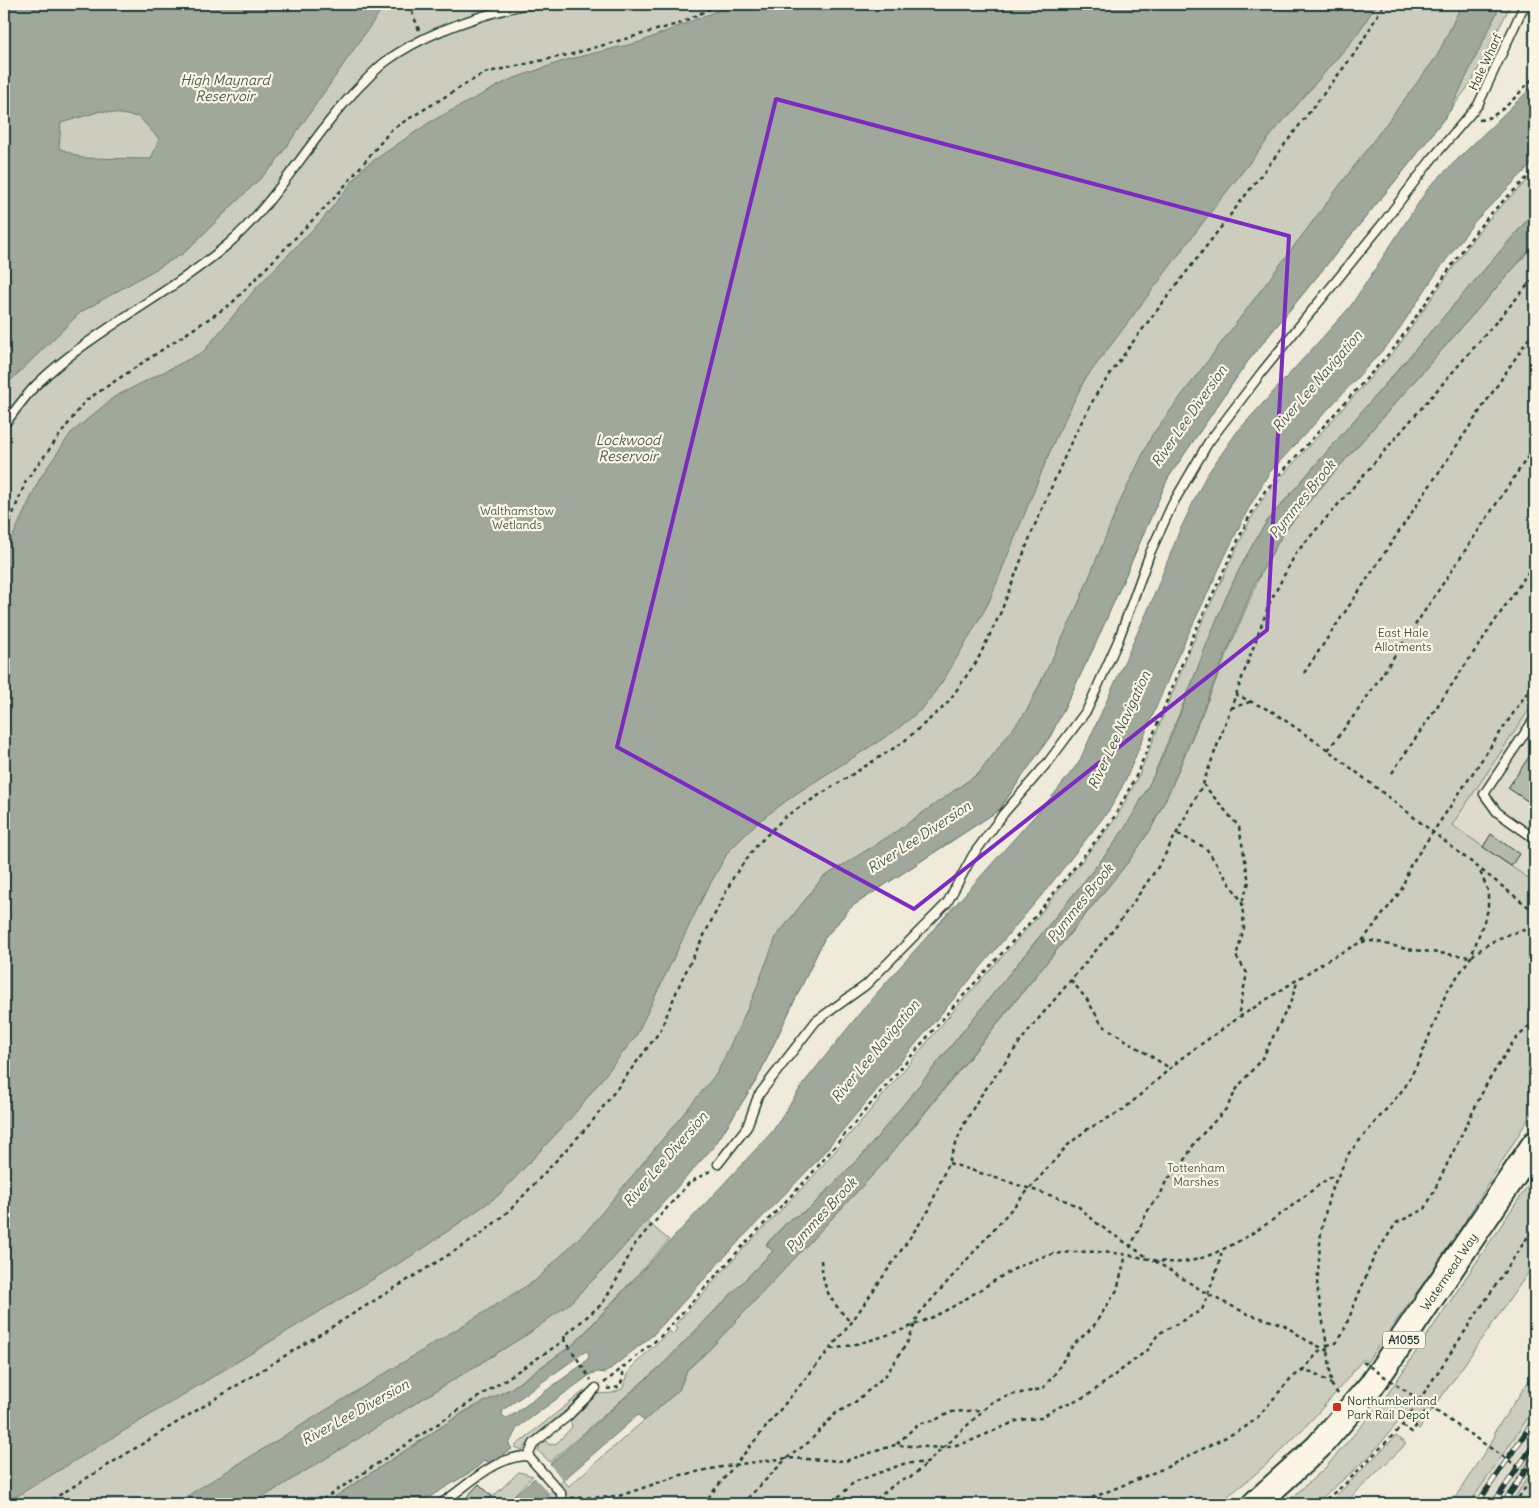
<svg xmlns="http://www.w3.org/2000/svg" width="1539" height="1508" viewBox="0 0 1539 1508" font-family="Delius,sans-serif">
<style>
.built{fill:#dedbcc}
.green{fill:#cccdbf;stroke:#76857a}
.water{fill:#9fa89a;stroke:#6c7d71;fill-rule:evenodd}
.pier{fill:#efeada}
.building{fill:#b5b9ad;stroke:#1f3d34}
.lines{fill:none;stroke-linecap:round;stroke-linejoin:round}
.service-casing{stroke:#1f3d34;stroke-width:11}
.primary-casing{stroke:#1f3d34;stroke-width:29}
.path{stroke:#1f3d34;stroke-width:2.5;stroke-dasharray:4 4;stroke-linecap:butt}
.service{stroke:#fcf5e5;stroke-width:8}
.primary{stroke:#fcf5e5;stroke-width:25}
.rail-casing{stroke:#1f3d34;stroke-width:5.5}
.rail{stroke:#fcf5e5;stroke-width:4;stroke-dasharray:11;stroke-linecap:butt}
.path-bridge{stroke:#1f3d34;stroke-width:2.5;stroke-dasharray:4 4;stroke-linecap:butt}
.marked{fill:none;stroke:#7b2cbf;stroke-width:4;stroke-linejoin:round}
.poi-dot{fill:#c8321e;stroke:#fcf5e5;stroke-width:2}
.labels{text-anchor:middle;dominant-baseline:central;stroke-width:4.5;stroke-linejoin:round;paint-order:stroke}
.shield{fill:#fcf5e5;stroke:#617469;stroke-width:1}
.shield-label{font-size:11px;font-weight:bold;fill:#1f3d34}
.street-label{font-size:12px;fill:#1f3d34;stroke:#fcf5e5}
.park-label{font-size:12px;fill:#425a50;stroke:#fcf5e5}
.poi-label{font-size:12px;fill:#1f3d34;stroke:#fcf5e5;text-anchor:start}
.water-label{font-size:14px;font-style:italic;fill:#455d53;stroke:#fcf5e5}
</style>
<rect width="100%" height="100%" fill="#efeada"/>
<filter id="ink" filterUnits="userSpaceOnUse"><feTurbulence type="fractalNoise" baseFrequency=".02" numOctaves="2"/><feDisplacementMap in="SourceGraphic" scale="10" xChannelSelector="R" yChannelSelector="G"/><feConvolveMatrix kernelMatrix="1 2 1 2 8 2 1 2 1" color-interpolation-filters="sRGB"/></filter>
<g filter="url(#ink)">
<path class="built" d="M 1535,701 L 1535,883 L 1451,826 Z
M 1535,1407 L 1535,1467 L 1510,1504 L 1469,1504 Z"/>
<path class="green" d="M 4,4 L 1511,4 L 1471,83 L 1414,158 L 1248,361 L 1168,478 L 1095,645 L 1051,735 L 999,810 L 851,907 L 824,939 L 757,1079 L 715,1145 L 645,1220 L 669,1240 L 575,1343 L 510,1389 L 464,1412 L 324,1504 L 4,1504 Z
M 1535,173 L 1535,211 L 1267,521 L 1237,574 L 1152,779 L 1133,817 L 1111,848 L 866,1151 L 809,1209 L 790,1219 L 766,1244 L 773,1251 L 664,1363 L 550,1462 L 538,1451 L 540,1444 L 546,1441 L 550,1445 L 557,1443 L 572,1427 L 570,1420 L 597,1394 L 612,1393 L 622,1389 L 631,1368 L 669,1331 L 673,1334 L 678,1329 L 674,1326 L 743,1249 L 810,1180 L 869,1112 L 954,1010 L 1035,920 L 1117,817 L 1139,775 L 1196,635 L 1250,520 L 1267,493 L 1396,349 L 1478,232 L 1496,211 Z
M 1535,244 L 1535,701 L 1452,825 L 1535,883 L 1535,1108 L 1449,1247 L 1367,1362 L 1363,1359 C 1321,1413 1273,1464 1217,1504 L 536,1504 L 563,1480 L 569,1486 L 679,1390 L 687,1370 L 708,1351 L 912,1129 L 1129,861 L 1151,829 L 1171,788 L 1263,568 L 1284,532 L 1317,492 Z
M 1535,1175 L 1535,1263 L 1419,1429 L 1404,1415 L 1369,1457 L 1315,1504 L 1285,1504 L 1325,1468 L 1383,1401 Z
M 1535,1372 L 1535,1407 L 1469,1504 L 1451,1504 L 1495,1436 L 1495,1431 Z
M 584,1391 L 586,1393 C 572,1407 529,1437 523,1450 L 514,1447 Z
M 1396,1436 L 1406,1444 L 1344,1504 L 1328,1504 Z
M 1535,1467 L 1535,1504 L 1521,1504 L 1515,1498 L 1513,1501 L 1515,1504 L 1510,1504 Z
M 519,1472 L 533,1476 L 505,1504 L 485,1504 Z"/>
<path class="water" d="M 4,4 L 381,4 L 382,9 L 273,166 L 184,253 L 81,312 L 4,387 ZM 101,111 L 139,117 L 159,139 L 151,159 L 82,158 L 59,148 L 61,123 Z
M 734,4 L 1377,4 L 1356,36 L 1273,133 L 1213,209 L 1084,381 L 1055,439 L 988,604 L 945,678 L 923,708 L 895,731 L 797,793 L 758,822 L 728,852 L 703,897 L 636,1036 L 571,1118 L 499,1195 L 424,1248 L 4,1504 L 4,555 L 40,478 L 71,433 L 114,397 L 203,352 L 257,287 L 322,220 L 364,167 L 430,122 L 509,80 L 566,60 L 640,42 Z
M 1462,4 L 1501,4 L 1451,109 L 1414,158 L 1248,361 L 1168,478 L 1095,645 L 1051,735 L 999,810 L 851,907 L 824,939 L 757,1079 L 715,1145 L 602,1271 L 569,1304 L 528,1334 L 252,1504 L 174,1504 L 536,1280 L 590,1227 L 717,1073 L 753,997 L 776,937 L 822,878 L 891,835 L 979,773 L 1027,710 L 1074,614 L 1119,504 L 1152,435 L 1437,56 Z
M 1535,84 L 1535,161 L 1475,221 L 1435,275 L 1392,340 L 1269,473 L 1247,511 L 1227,552 L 1176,660 L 1126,779 L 1110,809 L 1046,890 L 813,1165 L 741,1239 L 653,1335 L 605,1373 L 598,1372 L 591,1374 L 517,1428 L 509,1444 L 512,1449 L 489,1464 L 485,1460 L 474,1470 L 418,1504 L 324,1504 L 464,1412 L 510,1389 L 575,1343 L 772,1132 L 803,1084 L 868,1003 L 1055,793 L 1079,762 L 1151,603 L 1179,532 L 1206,476 L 1237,432 L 1350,307 L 1429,187 ZM 586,1351 L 588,1352 L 589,1357 L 583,1364 L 514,1414 L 507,1418 L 502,1417 L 503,1410 Z
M 1535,211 L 1535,244 L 1317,492 L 1284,532 L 1255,583 L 1171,788 L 1151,829 L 1129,861 L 882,1165 L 708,1351 L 687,1370 L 679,1390 L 644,1421 L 638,1415 L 536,1504 L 505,1504 L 664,1363 L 773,1251 L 766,1245 L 790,1219 L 809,1209 L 866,1151 L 1111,848 C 1183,750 1200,622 1267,521 Z"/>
<path class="pier" d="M 548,1462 L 563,1480 L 549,1493 L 533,1476 Z"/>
<path class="building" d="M 1535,748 L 1535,806 L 1508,788 Z
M 1491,834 L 1519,854 L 1511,866 L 1483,847 Z
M 479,1484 L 492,1496 L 484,1504 L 460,1504 Z"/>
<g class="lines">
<defs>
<path id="service" d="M 4,425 C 14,412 25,396 37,384 C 93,330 167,296 227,245 C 279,200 312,135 360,86 C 368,78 376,69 385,62 C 425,32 479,15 528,4
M 1535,718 L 1484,794 L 1497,812 L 1535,839
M 718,1164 L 747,1127 L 758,1096 L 816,1021 L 866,985 L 947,903 L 973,855 L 1004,813 L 1049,761 L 1087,710 L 1118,641 L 1150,553 L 1172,505 L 1208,443 L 1262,372 L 1384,222 L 1431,160 L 1478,105 L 1522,10 L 1529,4
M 528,1456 L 534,1443 L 567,1417 L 596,1388
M 440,1504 C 467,1487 494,1456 528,1456 L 561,1493 L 562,1504"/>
<g id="primary">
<path id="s1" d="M 1255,1504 L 1318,1447 L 1371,1386 L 1535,1144"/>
</g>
</defs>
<use href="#service" class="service-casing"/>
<use href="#primary" class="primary-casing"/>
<path class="path" d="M 409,4 L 419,30
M 1479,120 C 1500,119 1521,90 1535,76
M 4,536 L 26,481 L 85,401 L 231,304 L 337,195 L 392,129 L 484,73 L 572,54 L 681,23 L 719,4
M 1304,673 L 1535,329
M 1235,694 L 1273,712 L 1328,750 L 1535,912
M 1231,708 L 1250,702
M 1328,750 L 1359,709 L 1535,446
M 1392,773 L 1535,562
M 1203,784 L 1239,827 L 1249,882 L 1242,902
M 1178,834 L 1206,848 L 1242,902 L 1244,928 L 1236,956 L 1247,973 L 1238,1017
M 1362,941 L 1401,891 L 1410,866 L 1535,681
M 1071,980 L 1088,1001 L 1102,1025 L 1171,1069
M 949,1163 L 1062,1199 L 1079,1207 L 1099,1225 L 1150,1259
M 1130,1248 L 1150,1206 L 1160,1196 L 1166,1181 L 1184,1162 L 1195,1142 L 1226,1109 L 1238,1087 L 1263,1057 L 1291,1001 L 1298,980
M 821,1260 C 824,1293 829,1298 851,1323
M 1155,1261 L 1209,1295 L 1248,1314 L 1284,1325 L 1306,1340 L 1328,1351
M 565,1340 L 564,1336 L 602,1304 L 615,1283 L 635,1244 L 689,1183 L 710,1171
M 1327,1345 L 1336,1343 L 1342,1335 L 1374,1257 L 1396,1223 L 1425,1209 L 1487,1083 L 1513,1042 L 1535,1020
M 831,1349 C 870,1343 918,1326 952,1307 C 982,1290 1012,1266 1045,1256 C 1067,1250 1105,1251 1128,1255 C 1147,1258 1164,1264 1184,1262 C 1218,1258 1266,1226 1293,1205 C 1308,1194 1320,1183 1336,1174
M 1302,1371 L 1322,1348
M 604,1383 L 660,1337 L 741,1248 L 808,1178 L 952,1008 L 1033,919 L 1102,833 L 1115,816 L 1137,774 L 1194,634 L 1248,519 L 1265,491 L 1394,348 L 1476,231 L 1494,210 L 1535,170
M 607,1389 L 619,1387 L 623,1379 L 623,1367
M 1338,1394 L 1331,1384 L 1329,1358 L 1317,1286 L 1321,1231 L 1330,1193 L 1349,1153 L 1405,1087 L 1420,1059 L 1447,991 L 1471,957 L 1488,910 L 1488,891 L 1479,869
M 1424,1403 L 1436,1411
M 1402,1426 L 1412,1432 L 1429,1406
M 897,1444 L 918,1424 L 935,1420 L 952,1412 L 983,1410
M 571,1498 L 619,1496 L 681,1475 L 726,1466 L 787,1458 L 845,1461 L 895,1445 L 944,1448 L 968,1442 L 1019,1420 L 1041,1418 L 1056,1408 L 1087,1396 L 1149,1349 L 1158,1334 L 1202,1310 L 1221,1259 L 1221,1251
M 577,1499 L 584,1504
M 45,1504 L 479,1236 L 511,1209 L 591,1123 L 660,1031 L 681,981 L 734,876 L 757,845 L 786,816 L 902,743 L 946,705 L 977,661 L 1000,614 L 1034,527 L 1072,440 L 1097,393 L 1135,339 L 1358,49 L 1384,4
M 316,1504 L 565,1340 L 591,1380
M 703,1504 L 851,1323 L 929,1210 L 963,1126 L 979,1098 L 1029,1030 L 1118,924 L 1160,864 L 1203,784 L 1270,602 L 1296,553 L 1535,277
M 742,1504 L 787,1458 L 809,1442 L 836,1413 L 853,1404 L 886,1375 L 907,1343 L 919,1314 L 1068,1145 L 1086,1130 L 1123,1110 L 1183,1057 L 1238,1018 L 1329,959 L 1361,942 L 1374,941 L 1406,949 L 1471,957 C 1490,940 1510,932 1535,928
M 824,1504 L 841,1495 L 854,1482 L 906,1463 L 927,1463 L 991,1403 L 1011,1395 L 1042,1389 L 1054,1375 L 1073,1345 L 1093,1327 L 1117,1290 L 1126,1255
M 870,1504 L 899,1481 L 910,1478 L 926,1464
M 1077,1504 L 1165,1468 L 1244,1428 L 1257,1418 L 1291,1378 L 1302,1371 L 1313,1372 L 1331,1384
M 1320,1504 L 1344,1485 L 1402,1426 L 1535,1226
M 1518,1504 L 1516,1501 L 1533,1477"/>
<use href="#service" class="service"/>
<use href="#primary" class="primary"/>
<defs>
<path id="rail" d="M 1477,1504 L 1535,1419
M 1493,1504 L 1535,1443
M 1503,1504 L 1535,1457"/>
</defs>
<use href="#rail" class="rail-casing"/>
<use href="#rail" class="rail"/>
<path class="path-bridge" d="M 1363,1362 L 1424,1403
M 1436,1411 L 1533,1477"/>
</g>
</g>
<path class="marked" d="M 776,99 L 1289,236 L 1267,630 L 914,909 L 617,747 Z"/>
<rect class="poi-dot" x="1332" y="1402" width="10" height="10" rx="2.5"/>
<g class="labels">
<rect class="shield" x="1383" y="1331.5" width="42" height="17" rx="4"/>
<g class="shield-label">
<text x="1404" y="1340">A1055</text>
</g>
<g class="street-label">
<text transform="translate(1485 62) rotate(-65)">Hale Wharf</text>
<text stroke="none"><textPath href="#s1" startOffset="304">Watermead Way</textPath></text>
</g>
<g class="park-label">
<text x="517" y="510">Walthamstow<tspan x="517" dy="14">Wetlands</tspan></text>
<text x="1403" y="632">East Hale<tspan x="1403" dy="14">Allotments</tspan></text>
<text x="1196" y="1167">Tottenham<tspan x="1196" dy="14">Marshes</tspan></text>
</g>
<g class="poi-label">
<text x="1347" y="1400">Northumberland<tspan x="1347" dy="14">Park Rail Depot</tspan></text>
</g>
<g class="water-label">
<text x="225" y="80">High Maynard<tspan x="225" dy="16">Reservoir</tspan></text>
<text transform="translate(1317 381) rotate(-49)">River Lee Navigation</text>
<text transform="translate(1189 416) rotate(-55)">River Lee Diversion</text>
<text x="628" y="440">Lockwood<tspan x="628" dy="16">Reservoir</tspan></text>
<text transform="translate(1302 499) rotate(-51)">Pymmes Brook</text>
<text transform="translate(1119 730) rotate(-65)">River Lee Navigation</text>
<text transform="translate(919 837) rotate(-33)">River Lee Diversion</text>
<text transform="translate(1080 903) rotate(-51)">Pymmes Brook</text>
<text transform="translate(875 1051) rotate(-50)">River Lee Navigation</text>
<text transform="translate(665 1159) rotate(-49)">River Lee Diversion</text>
<text transform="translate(821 1215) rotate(-47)">Pymmes Brook</text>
<text transform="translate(355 1412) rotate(-29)">River Lee Diversion</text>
</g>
</g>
<rect width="1539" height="1508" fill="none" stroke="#fcf5e5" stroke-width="20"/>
<rect x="10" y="10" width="1519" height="1488" fill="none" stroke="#1f3d34" stroke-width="2" filter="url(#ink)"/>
</svg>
